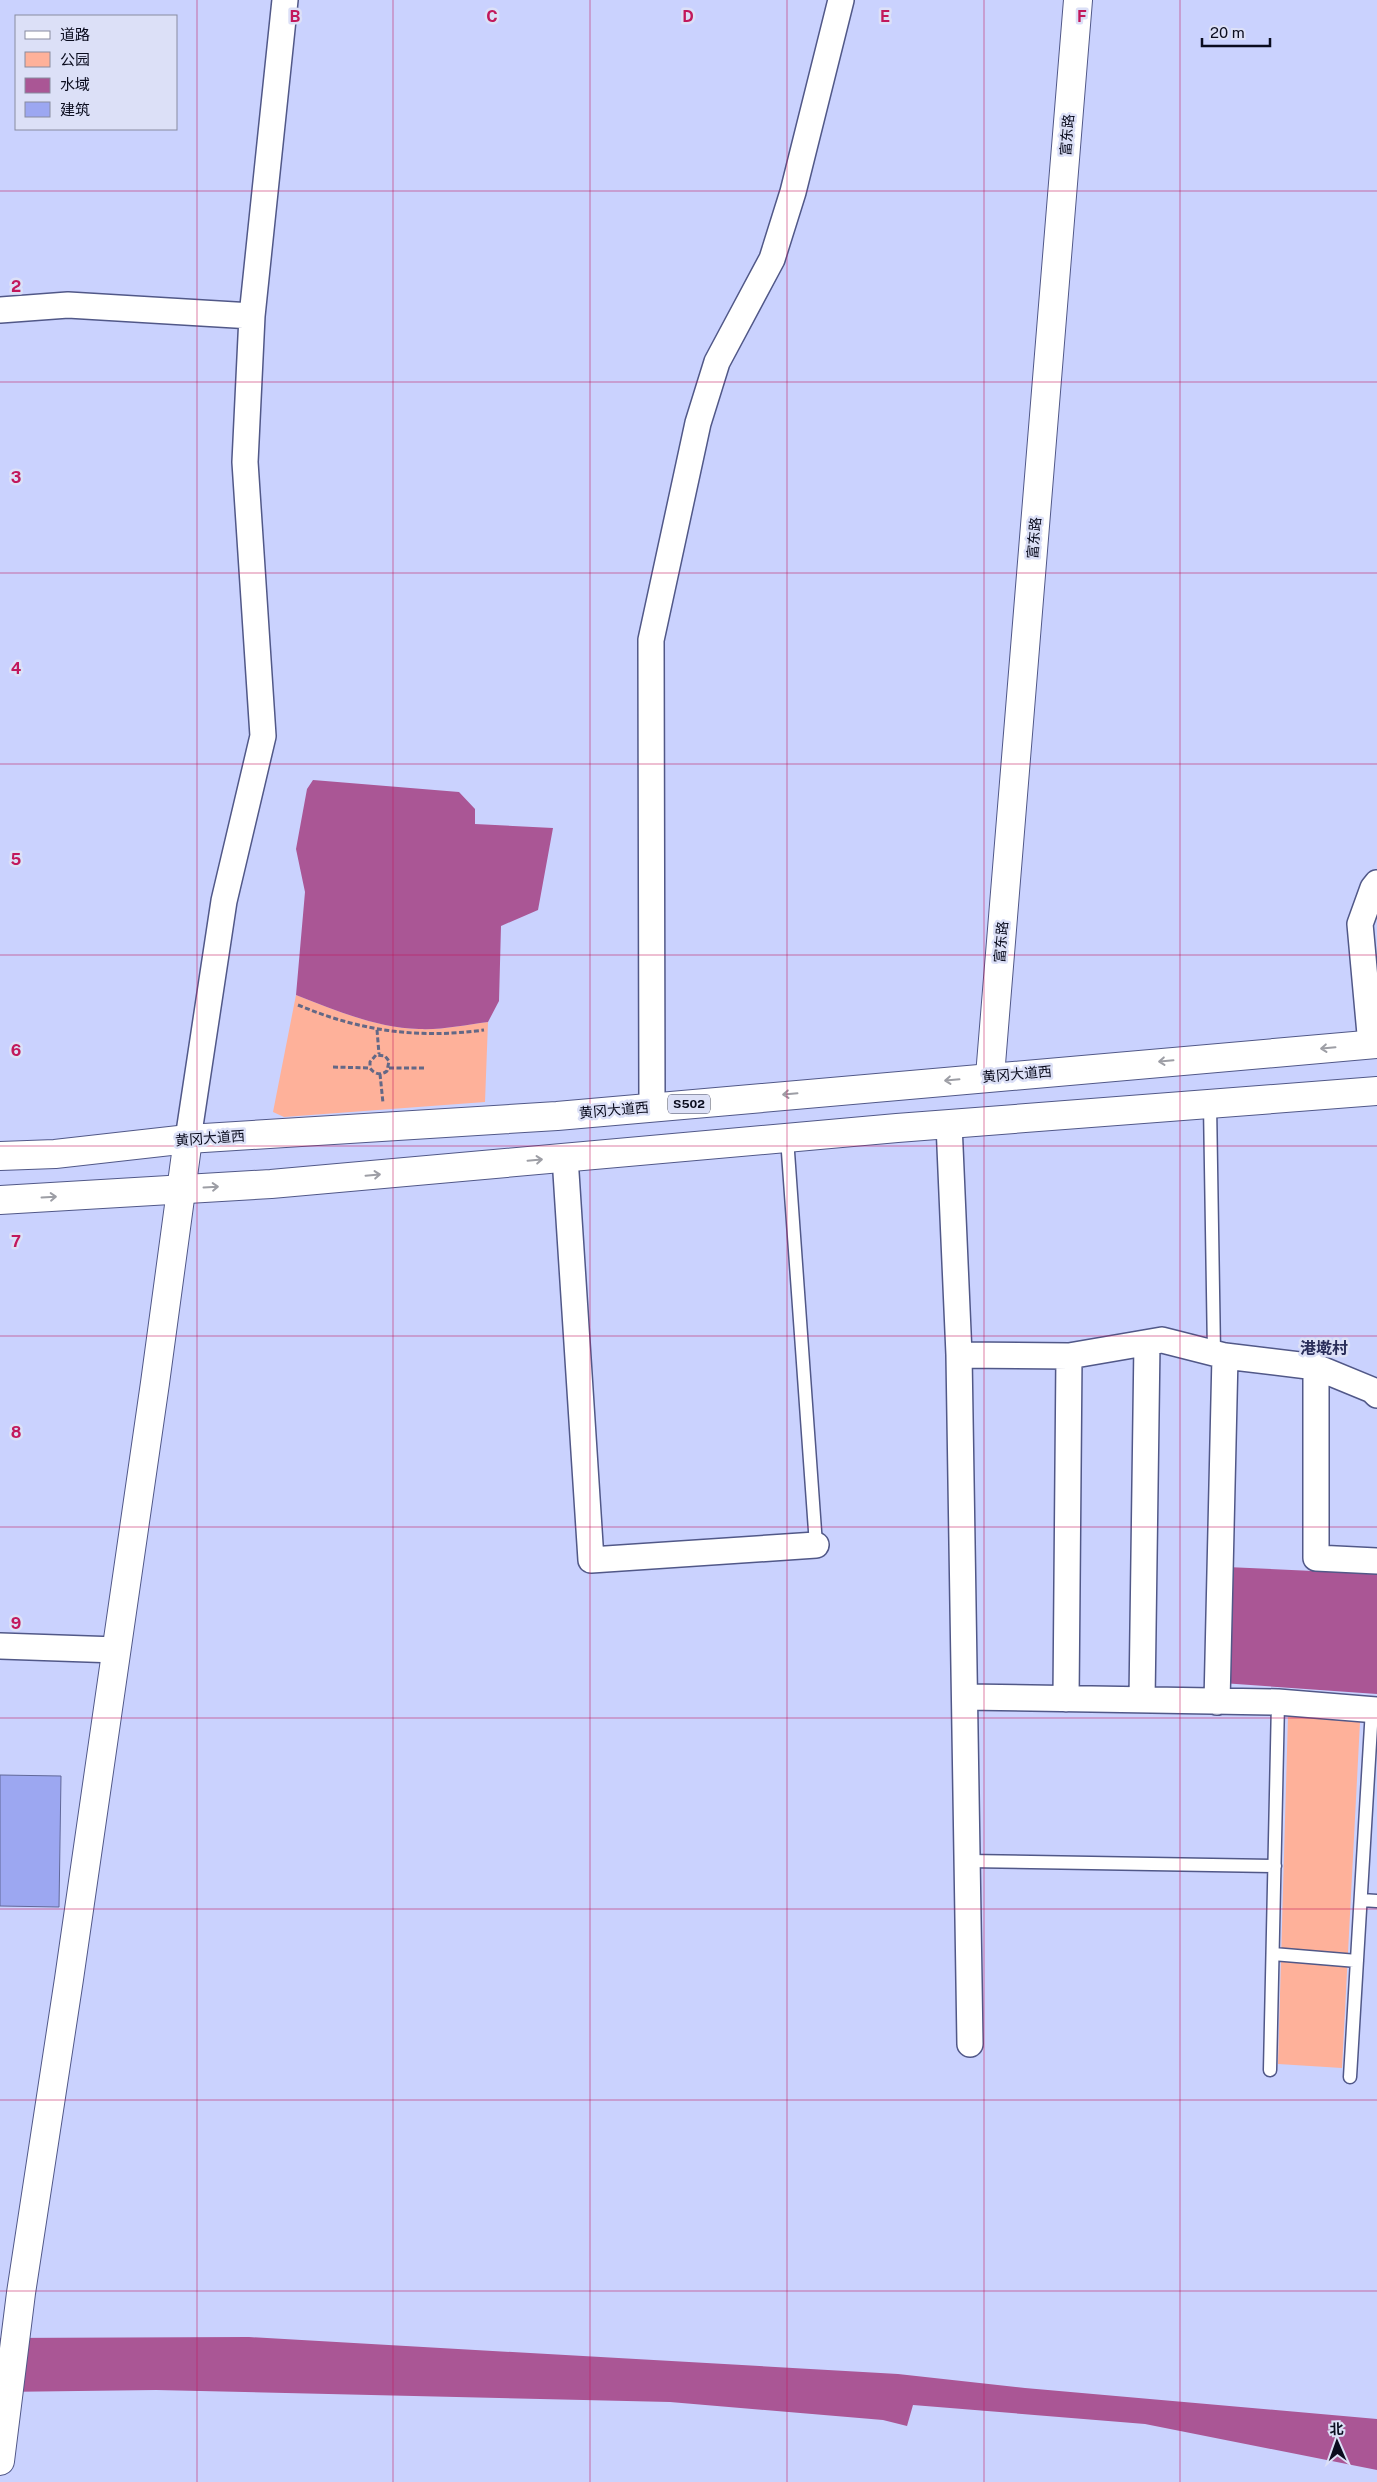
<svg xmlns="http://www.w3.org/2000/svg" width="1377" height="2482" viewBox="0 0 1377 2482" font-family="'Public Sans','Noto Sans SC',sans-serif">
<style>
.green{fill:#feb19a}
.water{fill:#aa5695}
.building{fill:#9ca7f1;stroke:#616899}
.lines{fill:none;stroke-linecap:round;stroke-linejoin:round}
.lane-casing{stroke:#515888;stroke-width:15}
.street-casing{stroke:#515888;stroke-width:28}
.secondary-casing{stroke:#515888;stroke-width:30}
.primary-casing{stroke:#515888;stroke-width:30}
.path{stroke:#636886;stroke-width:3;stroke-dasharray:5 2.5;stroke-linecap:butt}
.lane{stroke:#fff;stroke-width:12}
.street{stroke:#fff;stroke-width:25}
.secondary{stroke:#fff;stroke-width:28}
.primary{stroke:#fff;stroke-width:28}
.oneway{stroke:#9d9ea5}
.grid{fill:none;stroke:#c2185b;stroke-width:1;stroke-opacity:0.55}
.labels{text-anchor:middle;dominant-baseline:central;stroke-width:5;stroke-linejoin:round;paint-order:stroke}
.shield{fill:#dce0f7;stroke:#494c5f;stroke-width:1}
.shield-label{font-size:12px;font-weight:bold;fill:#0a0c1e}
.street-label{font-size:14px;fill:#0a0c1e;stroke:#dce0f7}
.quarter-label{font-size:16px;font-weight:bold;fill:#2a2e5a;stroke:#dce0f7}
.grid-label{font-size:16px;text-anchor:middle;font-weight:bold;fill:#c2185b;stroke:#dce0f7;stroke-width:5;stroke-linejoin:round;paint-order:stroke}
</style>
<rect width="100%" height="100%" fill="#cad2fe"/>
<path class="green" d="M 296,995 C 335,1010 376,1028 419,1029 C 442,1030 465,1025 488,1022 L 485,1102 L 284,1117 L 273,1112 Z
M 1288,1716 L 1360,1722 L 1342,2068 L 1278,2064 Z"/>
<path class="water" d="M 313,780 L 459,792 L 475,809 L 475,824 L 553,828 L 538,910 L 501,926 L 499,1001 L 488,1022 C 465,1025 442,1030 419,1029 C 376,1028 335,1010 296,995 L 305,892 L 296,849 L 307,789 Z
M 1227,1567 L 1377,1574 L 1377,1694 L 1222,1683 Z
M 249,2337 L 898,2374 L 1025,2388 L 1377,2419 L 1377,2470 L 1145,2424 L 913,2405 L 907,2426 L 883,2420 L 670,2402 L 156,2390 L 0,2392 L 0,2338 Z"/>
<path class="building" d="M 0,1775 L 61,1776 L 59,1907 L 0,1906 Z"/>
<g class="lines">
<defs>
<path id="lane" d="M 1210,1104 L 1214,1353
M 787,1138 L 816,1545
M 968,1861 L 1275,1866
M 1361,1900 L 1377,1901
M 1273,1954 L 1357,1961
M 1270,2070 L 1278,1702
M 1350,2077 L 1372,1709"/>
<path id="street" d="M 0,310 L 68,305 L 252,316
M 1371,1045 L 1360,924 L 1373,888 L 1377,883
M 652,1107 L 651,640 L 698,423 L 717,362 L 772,259 L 793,192 L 841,0
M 949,1124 L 959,1355 L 970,2044
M 188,1139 L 224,901 L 263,736 L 245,462 L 252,316 L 285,0
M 565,1157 L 591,1560 L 816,1545
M 959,1355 L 1069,1356 L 1162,1340 L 1225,1356 L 1316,1367 L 1372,1390 L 1377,1395
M 1316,1367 L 1316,1558 L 1377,1561
M 0,1646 L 117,1650
M 965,1697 L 1278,1702 L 1377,1710
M 1066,1699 L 1069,1356
M 1142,1700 L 1147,1343
M 1217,1702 L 1225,1356"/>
<path id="secondary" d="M 990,1076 L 1078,0
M 0,2461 L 21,2293 L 69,1979 L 155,1383 L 188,1139"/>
<path id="primary" d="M 0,1156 L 55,1154 L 188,1139 L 557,1116 L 1377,1044
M 0,1200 L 271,1184 L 897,1128 L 1377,1091"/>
</defs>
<use href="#lane" class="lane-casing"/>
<use href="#street" class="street-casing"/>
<use href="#secondary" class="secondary-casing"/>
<use href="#primary" class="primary-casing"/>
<path class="path" d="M 298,1005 C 360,1031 417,1039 484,1030
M 377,1030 L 379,1054
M 333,1067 L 370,1068 C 374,1074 381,1076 387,1071 L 389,1061 L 385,1056 L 376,1055 L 370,1062 L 370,1068
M 389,1068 L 426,1068
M 380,1074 L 383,1103"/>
<use href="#lane" class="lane"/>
<use href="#street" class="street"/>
<use href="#secondary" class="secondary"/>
<use href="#primary" class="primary"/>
</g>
<defs><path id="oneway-shaft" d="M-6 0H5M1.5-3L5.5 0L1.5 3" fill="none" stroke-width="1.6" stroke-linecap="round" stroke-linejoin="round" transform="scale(1.25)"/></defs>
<g class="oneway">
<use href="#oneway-shaft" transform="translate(1328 1048) rotate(175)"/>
<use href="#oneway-shaft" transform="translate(1166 1061) rotate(175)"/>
<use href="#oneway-shaft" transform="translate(952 1080) rotate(175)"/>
<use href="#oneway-shaft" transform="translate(790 1094) rotate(175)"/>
<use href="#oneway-shaft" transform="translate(535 1160) rotate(-5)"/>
<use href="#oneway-shaft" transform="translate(373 1175) rotate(-5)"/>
<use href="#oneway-shaft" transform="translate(211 1187) rotate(-3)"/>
<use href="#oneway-shaft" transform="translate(49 1197) rotate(-3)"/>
</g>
<path class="grid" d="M 197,0 L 197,2482M 393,0 L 393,2482M 590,0 L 590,2482M 787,0 L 787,2482M 984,0 L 984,2482M 1180,0 L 1180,2482M 0,191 L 1377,191M 0,382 L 1377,382M 0,573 L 1377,573M 0,764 L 1377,764M 0,955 L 1377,955M 0,1146 L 1377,1146M 0,1336 L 1377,1336M 0,1527 L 1377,1527M 0,1718 L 1377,1718M 0,1909 L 1377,1909M 0,2100 L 1377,2100M 0,2291 L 1377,2291"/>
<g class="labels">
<rect class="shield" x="668" y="1094.5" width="42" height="19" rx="4"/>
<g class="shield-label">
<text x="689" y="1104">S502</text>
</g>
<g class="street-label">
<text transform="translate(1067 135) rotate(-85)">富东路</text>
<text transform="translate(1034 538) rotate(-85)">富东路</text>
<text transform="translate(1001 942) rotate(-85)">富东路</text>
<text transform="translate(1017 1074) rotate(-5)">黄冈大道西</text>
<text transform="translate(614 1110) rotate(-5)">黄冈大道西</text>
<text transform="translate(210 1138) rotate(-4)">黄冈大道西</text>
</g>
<g class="quarter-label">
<text x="1324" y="1348">港墘村</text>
</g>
</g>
<g class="grid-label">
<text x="295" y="22">B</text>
<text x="492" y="22">C</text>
<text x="688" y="22">D</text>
<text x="885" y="22">E</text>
<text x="1082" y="22">F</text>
<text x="16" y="292">2</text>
<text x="16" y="483">3</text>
<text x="16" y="674">4</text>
<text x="16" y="865">5</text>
<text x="16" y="1056">6</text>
<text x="16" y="1247">7</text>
<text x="16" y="1438">8</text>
<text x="16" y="1629">9</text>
</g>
<rect x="15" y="15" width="162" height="115" fill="#dce0f7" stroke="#888ba0"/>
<rect x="25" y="31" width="25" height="8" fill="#ffffff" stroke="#888ba0"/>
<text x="60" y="40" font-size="15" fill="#0a0c1e">道路</text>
<rect x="25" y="52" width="25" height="15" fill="#feb19a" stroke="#888ba0"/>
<text x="60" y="65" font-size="15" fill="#0a0c1e">公园</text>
<rect x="25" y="78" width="25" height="15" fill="#aa5695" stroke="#888ba0"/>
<text x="60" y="90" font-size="15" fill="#0a0c1e">水域</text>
<rect x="25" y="102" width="25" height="15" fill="#9ca7f1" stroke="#888ba0"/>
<text x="60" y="115" font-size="15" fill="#0a0c1e">建筑</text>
<g transform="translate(1337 2442) rotate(358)" stroke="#dce0f7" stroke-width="4" paint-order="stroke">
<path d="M0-4L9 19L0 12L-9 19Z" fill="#0a0c1e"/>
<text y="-8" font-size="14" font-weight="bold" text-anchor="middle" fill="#0a0c1e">北</text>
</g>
<path d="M1202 38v8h68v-8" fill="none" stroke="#0a0c1e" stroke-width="2.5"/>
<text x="1210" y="38" font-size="15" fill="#0a0c1e" stroke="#dce0f7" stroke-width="4" paint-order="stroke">20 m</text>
</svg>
